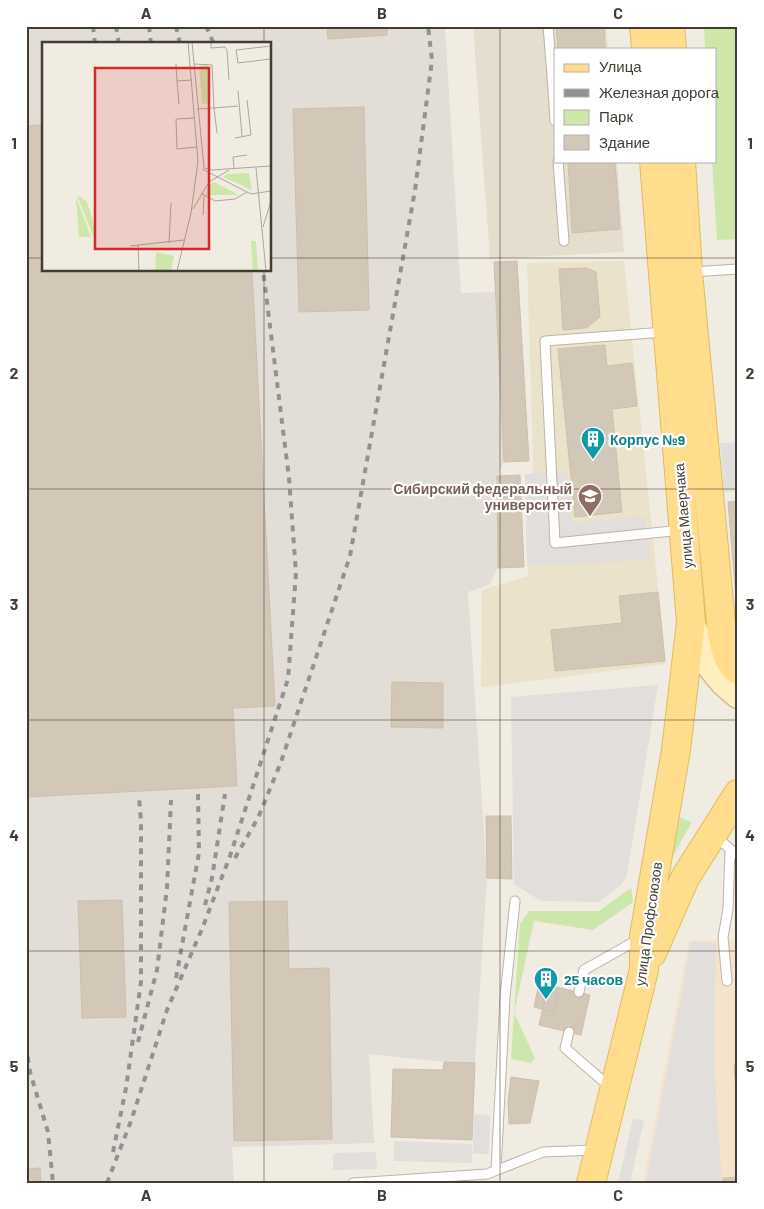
<svg xmlns="http://www.w3.org/2000/svg" width="764" height="1209" viewBox="0 0 764 1209" font-family="Barlow,sans-serif">
<style>
.residential{fill:#e5decf}
.commercial{fill:#f5e3cb}
.industrial{fill:#e3ddd7;fill-rule:evenodd}
.education{fill:#ebe2cb}
.green{fill:#cce7a9}
.parking{fill:#e1dedb}
.building{fill:#d3c8b7;stroke:#cebfaa}
.lines{fill:none;stroke-linecap:round;stroke-linejoin:round}
.lane-casing{stroke:#bdb4a4;stroke-width:11}
.secondary-casing{stroke:#d3c090;stroke-width:29}
.primary-casing{stroke:#e5ba5b;stroke-width:30}
.lane{stroke:#fff;stroke-width:9}
.secondary{stroke:#ffeebe;stroke-width:26}
.primary{stroke:#ffdd8d;stroke-width:28}
.rail{stroke:#929292;stroke-width:4;stroke-dasharray:6 6;stroke-linecap:butt}
.grid{fill:none;stroke:#433c32;stroke-width:1;stroke-opacity:0.55}
.labels{text-anchor:middle;dominant-baseline:central;stroke-width:4.5;stroke-linejoin:round;paint-order:stroke}
.culture-label{font-size:14px;font-weight:bold;fill:#0d838f;stroke:#fff;text-anchor:start}
.education-label{font-size:14px;font-weight:bold;fill:#785e54;stroke:#fff;text-anchor:end}
.street-label{font-size:14px;fill:#433c32;stroke:#fff}
.inset-road{fill:none;stroke:#aba69c;stroke-width:1}
.view{fill:#d62828;fill-opacity:0.15;stroke:#d62828;stroke-width:2.5}
.inset-edge{fill:none;stroke:#433c32;stroke-width:2.5}
.neatline{fill:none;stroke:#433c32;stroke-width:2}
.grid-label{font-size:16px;text-anchor:middle;font-weight:bold;fill:#433c32}
</style>
<rect width="100%" height="100%" fill="#f1ece2"/>
<path class="residential" d="M 473,26 L 606,26 L 608,49 L 555,49 L 555,161 L 617,161 L 624,252 L 490,259 Z"/>
<path class="commercial" d="M 738,939 L 738,1183 L 643,1183 L 689,941 Z"/>
<path class="industrial" d="M 26,26 L 445,26 L 461,293 L 495,292 L 504,462 L 497,476 L 498,568 L 489,585 L 468,592 L 487,878 L 475,1063 L 444,1062 L 369,1054 L 374,1143 L 232,1147 L 234,1183 L 26,1183 ZM 44,44 L 270,44 L 270,270 L 44,270 Z"/>
<path class="education" d="M 624,261 L 666,664 L 481,687 L 482,590 L 528,576 L 533,459 L 527,263 Z"/>
<path class="green" d="M 704,26 L 738,26 L 738,239 L 717,240 L 712,161 L 715,161 L 715,49 L 705,49 Z
M 676,816 L 692,822 L 672,858 L 667,859 Z
M 631,888 L 633,902 L 593,930 L 534,921 L 514,1013 L 535,1058 L 531,1063 L 511,1059 L 520,924 L 529,911 L 599,911 Z"/>
<path class="parking" d="M 738,442 L 738,491 L 724,492 L 720,443 Z
M 567,472 L 572,523 L 645,516 L 650,560 L 527,566 L 525,474 Z
M 658,685 L 627,874 L 622,884 L 599,902 L 541,901 L 514,884 L 511,697 Z
M 691,942 L 716,943 L 714,1063 L 722,1183 L 646,1183 Z
M 474,1114 L 490,1115 L 489,1154 L 473,1154 Z
M 633,1118 L 644,1121 L 630,1183 L 618,1183 Z
M 394,1141 L 472,1144 L 472,1163 L 394,1161 Z
M 376,1152 L 377,1169 L 333,1170 L 333,1153 Z"/>
<path class="building" d="M 327,26 L 387,26 L 387,35 L 328,39 Z
M 556,26 L 604,26 L 605,49 L 558,49 Z
M 364,107 L 369,310 L 299,312 L 293,109 Z
M 44,125 L 44,270 L 252,270 L 275,706 L 233,708 L 237,786 L 26,797 L 26,126 Z
M 568,161 L 615,161 L 620,229 L 572,233 Z
M 517,261 L 529,461 L 504,462 L 494,262 Z
M 586,268 L 596,272 L 600,317 L 586,328 L 563,330 L 559,269 Z
M 605,345 L 607,366 L 632,363 L 637,406 L 612,409 L 622,512 L 575,517 L 558,349 Z
M 520,475 L 524,567 L 498,568 L 497,476 Z
M 738,501 L 738,622 L 728,502 Z
M 658,592 L 665,661 L 555,671 L 551,630 L 622,623 L 619,596 Z
M 392,682 L 443,683 L 443,728 L 391,727 Z
M 486,816 L 511,816 L 512,879 L 487,878 Z
M 122,900 L 126,1017 L 82,1018 L 78,901 Z
M 287,901 L 289,969 L 329,968 L 332,1139 L 234,1141 L 229,902 Z
M 548,985 L 590,995 L 581,1035 L 539,1025 Z
M 538,988 L 558,993 L 553,1012 L 534,1007 Z
M 444,1062 L 475,1063 L 472,1140 L 391,1137 L 393,1069 L 443,1070 Z
M 734,1065 L 738,1065 L 738,1115 Z
M 511,1077 L 539,1081 L 530,1123 L 509,1124 L 508,1101 Z
M 40,1168 L 41,1183 L 26,1183 L 26,1169 Z
M 738,1177 L 738,1183 L 723,1183 L 723,1178 Z"/>
<g class="lines">
<defs>
<path id="lane" d="M 548,26 L 553,89 L 555,89
M 553,89 L 555,121
M 558,161 L 564,241
M 691,272 L 738,269
M 665,332 L 545,341 L 555,543 L 682,530
M 714,835 L 738,856
M 727,981 L 723,937 L 728,909 L 730,849
M 579,992 L 584,970 L 639,939
M 569,1032 L 565,1048 L 611,1088
M 496,1170 L 505,997 L 515,901
M 353,1183 L 487,1174 L 543,1152 L 596,1150"/>
<path id="secondary" d="M 691,622 L 706,661 L 724,683 L 738,695"/>
<path id="primary" d="M 644,26 L 646,49
M 670,26 L 672,49
M 681,161 L 688,272 L 722,634 C 725,646 727,662 738,670
M 652,953 L 685,878 L 738,794
M 591,1183 L 644,970 L 644,936 L 676,750 L 691,622 L 654,161"/>
</defs>
<use href="#lane" class="lane-casing"/>
<use href="#secondary" class="secondary-casing"/>
<use href="#primary" class="primary-casing"/>
<use href="#lane" class="lane"/>
<use href="#secondary" class="secondary"/>
<use href="#primary" class="primary"/>
<path class="rail" d="M 93,26 L 95,44
M 116,26 L 119,44
M 149,26 L 151,44
M 176,26 L 180,44
M 206,26 L 214,44
M 235,858 L 258,818 L 281,762 L 350,556 L 415,190 L 432,60 L 428,26
M 205,905 L 212,878 L 225,794
M 176,978 L 199,853 L 198,794
M 138,1042 L 157,970 L 167,888 L 171,800
M 26,1045 L 30,1072 L 48,1132 L 53,1183
M 113,1152 L 126,1088 L 141,982 L 141,821 L 139,798
M 107,1183 L 131,1121 L 167,1010 L 202,929 L 230,856 L 288,679 L 296,573 L 289,478 L 263,270"/>
</g>
<path class="grid" d="M 264,26 L 264,44M 500,26 L 500,1183M 26,258 L 44,258M 270,258 L 738,258M 264,270 L 264,1183M 26,489 L 738,489M 26,720 L 738,720M 26,951 L 738,951"/>
<defs>
<symbol id="building-pin" viewBox="-11 -11 22 30"><path d="M0 17L-7.5 6A9.5 9.5 0 1 1 7.5 6Z" fill="#0f9aa8" stroke="#fff"/><path d="M-4-6H4V6H1V3H-1V6H-4ZM-2.5-4.3h1.7v1.8h-1.7ZM.8-4.3h1.7v1.8H.8ZM-2.5-1h1.7V.8h-1.7ZM.8-1h1.7V.8H.8Z" fill="#fff"/></symbol>
<symbol id="university-pin" viewBox="-11 -11 22 30"><path d="M0 17L-7.5 6A9.5 9.5 0 1 1 7.5 6Z" fill="#8d6e63" stroke="#fff"/><path d="M0-5L7-2L0 1L-7-2ZM-4 1L0 2.5L4 1V4Q0 6-4 4Z" fill="#fff"/></symbol>
</defs>
<g fill-rule="evenodd">
<use href="#building-pin" x="579" y="425" width="28" height="38"/>
<use href="#university-pin" x="576" y="482" width="28" height="38"/>
<use href="#building-pin" x="532" y="965" width="28" height="38"/>
</g>
<g class="labels">
<g class="culture-label">
<text x="610" y="439">Корпус №9</text>
<text x="564" y="979">25 часов</text>
</g>
<g class="education-label">
<text x="572" y="488">Сибирский федеральный<tspan x="572" dy="16">университет</tspan></text>
</g>
<g class="street-label">
<text transform="translate(683 516) rotate(-95)">улица Маерчака</text>
<text transform="translate(648 924) rotate(-82)">улица Профсоюзов</text>
</g>
</g>
<g transform="translate(42 42)">
<rect width="229" height="229" fill="#f1ece2"/>
<path d="M 166,23 L 168,61 L 160,62 L 157,24 ZM 207,131 L 210,148 L 181,135 L 185,132 ZM 172,140 L 197,153 L 164,153 L 166,144 ZM 35,153 L 45,160 L 55,192 L 51,194 ZM 34,155 L 49,195 L 37,195 ZM 209,199 L 214,199 L 216,229 L 211,229 ZM 114,210 L 132,214 L 129,229 L 113,229 Z" fill="#cce7a9"/>
<path class="inset-road" d="M 150,0 L 162,126 L 170,128 L 229,124M 169,0 L 169,6 L 183,5 L 185,8 L 187,38M 229,4 L 194,8 L 196,21 L 229,17M 134,22 L 135,39 L 150,38M 152,22 L 170,23 L 172,66 L 155,67M 135,39 L 137,62M 196,49 L 200,94M 152,76 L 134,77 L 135,107 L 155,105M 175,91 L 172,66 L 196,64M 193,96 L 209,93 L 205,58M 192,126 L 191,115 L 205,113M 214,126 L 224,229M 160,127 L 209,152 L 229,149M 159,151 L 173,159 L 193,157 L 205,150M 151,167 L 167,140 L 187,128M 161,173 L 162,154M 221,185 L 229,159M 127,201 L 129,161M 96,203 L 97,229M 88,204 L 142,198M 135,229 L 149,171 L 156,119 L 146,0"/>
<path class="view" d="M 53,26 L 167,26 L 167,207 L 53,207 Z"/>
<rect width="229" height="229" class="inset-edge"/>
</g>
<rect width="764" height="1209" fill="none" stroke="#ffffff" stroke-width="55"/>
<rect x="554" y="48" width="162" height="115" fill="#ffffff" stroke="#b4b1ad"/>
<rect x="564" y="64" width="25" height="8" fill="#ffdd8d" stroke="#b4b1ad"/>
<text x="599" y="72" font-size="15" fill="#433c32">Улица</text>
<rect x="564" y="89" width="25" height="8" fill="#929292" stroke="#b4b1ad"/>
<text x="599" y="98" font-size="15" fill="#433c32">Железная дорога</text>
<rect x="564" y="110" width="25" height="15" fill="#cce7a9" stroke="#b4b1ad"/>
<text x="599" y="122" font-size="15" fill="#433c32">Парк</text>
<rect x="564" y="135" width="25" height="15" fill="#d3c8b7" stroke="#b4b1ad"/>
<text x="599" y="148" font-size="15" fill="#433c32">Здание</text>
<rect x="28" y="28" width="708" height="1154" class="neatline"/>
<g class="grid-label">
<text x="146" y="19">A</text>
<text x="382" y="19">B</text>
<text x="618" y="19">C</text>
<text x="14" y="149">1</text>
<text x="750" y="149">1</text>
<text x="14" y="379">2</text>
<text x="750" y="379">2</text>
<text x="14" y="610">3</text>
<text x="750" y="610">3</text>
<text x="14" y="841">4</text>
<text x="750" y="841">4</text>
<text x="14" y="1072">5</text>
<text x="750" y="1072">5</text>
<text x="146" y="1201">A</text>
<text x="382" y="1201">B</text>
<text x="618" y="1201">C</text>
</g>
</svg>
